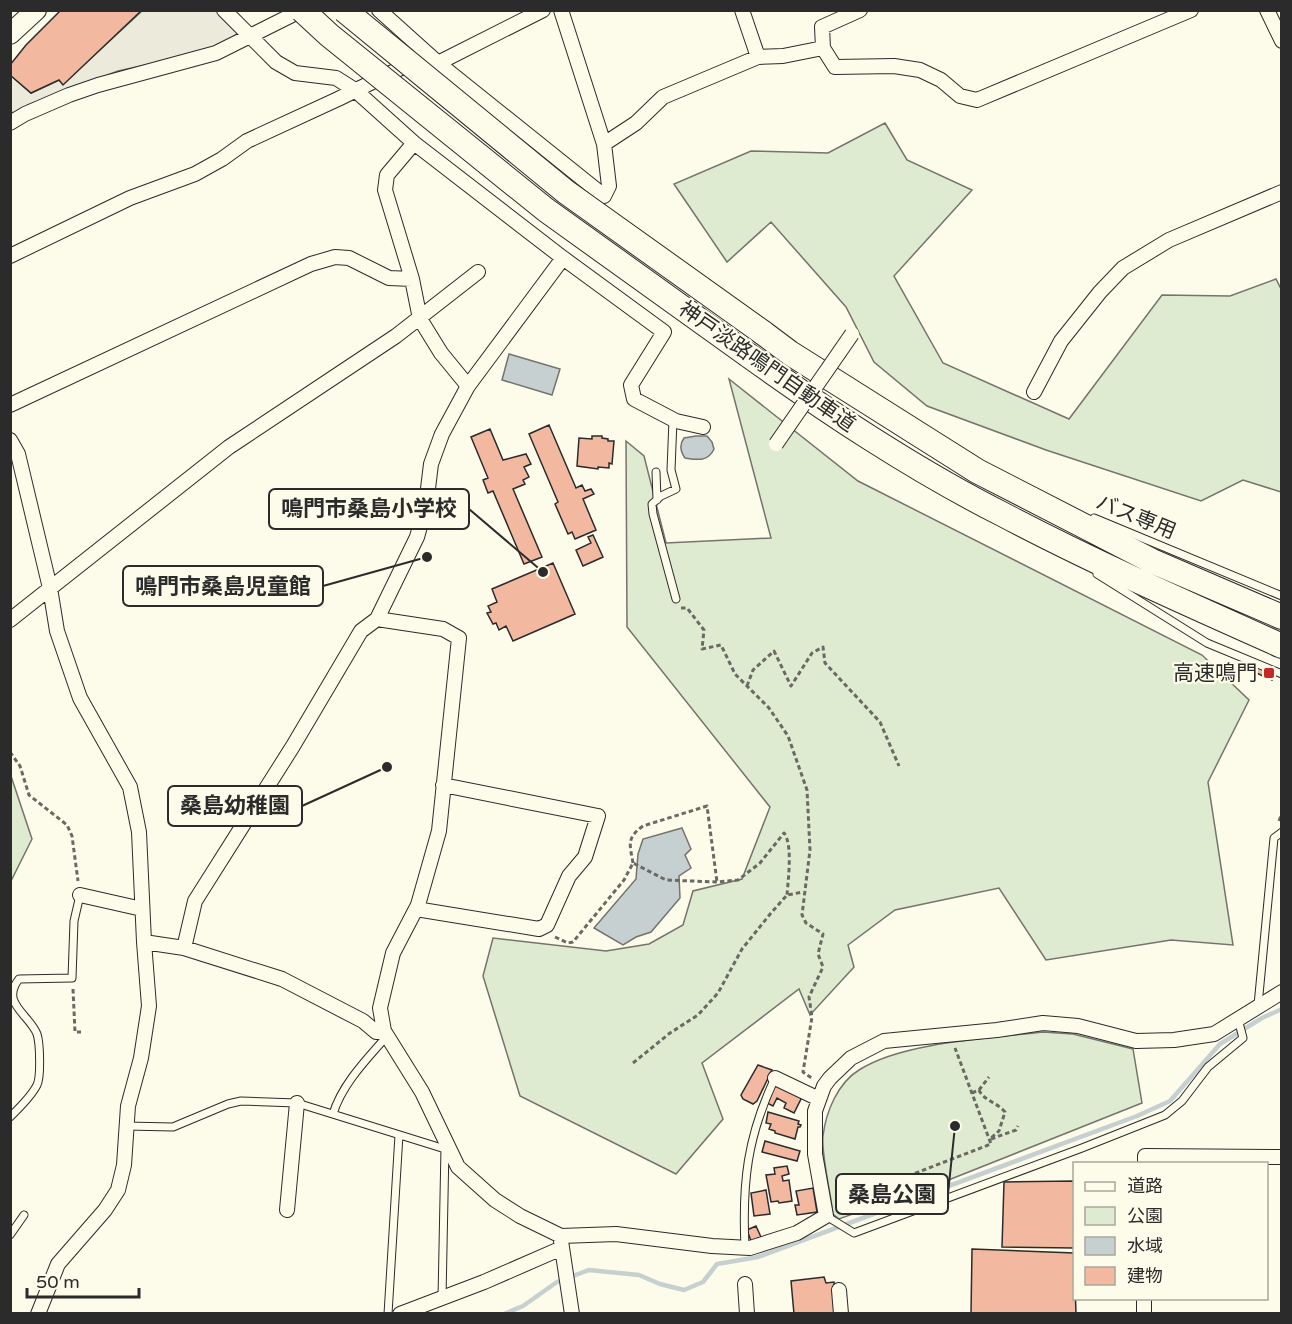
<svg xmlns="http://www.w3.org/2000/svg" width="1292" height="1324" viewBox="0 0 1292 1324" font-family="'Varela Round','Noto Sans JP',sans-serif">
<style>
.green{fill:#deebd1;stroke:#74746e;stroke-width:1.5}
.parking{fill:#eceadb;stroke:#74746e;stroke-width:1.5}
.water{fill:#c7d0d0;stroke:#74746e;stroke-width:1.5}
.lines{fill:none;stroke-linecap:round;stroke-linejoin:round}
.stream{stroke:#c7d0d0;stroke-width:4.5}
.building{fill:#f2b8a0;stroke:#2b2b2b;stroke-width:1.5}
.lane-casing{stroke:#2b2b2b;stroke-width:9}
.street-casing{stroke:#2b2b2b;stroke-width:16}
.secondary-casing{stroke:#2b2b2b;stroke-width:22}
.highway-casing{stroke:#2b2b2b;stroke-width:26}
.path{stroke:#6a6964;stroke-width:3;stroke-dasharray:4.5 3;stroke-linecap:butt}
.lane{stroke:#fdfbea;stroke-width:7}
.street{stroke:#fdfbea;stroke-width:14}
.secondary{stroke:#fdfbea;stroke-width:20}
.highway{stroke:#fdfbea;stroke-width:24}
.street-bridge-casing{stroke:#2b2b2b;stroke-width:16;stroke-linecap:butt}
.highway-bridge-casing{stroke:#2b2b2b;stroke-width:26;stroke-linecap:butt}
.street-bridge{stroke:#fdfbea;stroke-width:14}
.highway-bridge{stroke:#fdfbea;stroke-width:24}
.poi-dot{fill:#c62828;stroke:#fdfbea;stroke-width:2}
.labels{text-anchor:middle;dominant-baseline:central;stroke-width:4.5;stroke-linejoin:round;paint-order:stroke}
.street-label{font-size:21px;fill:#2b2b2b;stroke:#fdfbea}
.poi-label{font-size:21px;fill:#2b2b2b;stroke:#fdfbea;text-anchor:end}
.leader{fill:none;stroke:#2b2b2b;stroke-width:2}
.callout-dot{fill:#2b2b2b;stroke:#fdfbea;stroke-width:2}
.callout{fill:#fdfbea;stroke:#2b2b2b;stroke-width:2}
.callout-label{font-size:22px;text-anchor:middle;font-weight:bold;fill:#2b2b2b}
</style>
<rect width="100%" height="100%" fill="#fdfbea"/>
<path class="green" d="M 885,123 L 907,160 L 972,190 L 894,276 L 943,363 L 1069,419 L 1162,295 L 1230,296 L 1276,279 L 1282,291 L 1281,492 L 1243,480 L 1201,501 L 1046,450 L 927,406 L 874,362 L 846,307 L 771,222 L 727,262 L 674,184 L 751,151 L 828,153 Z
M 729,379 L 858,481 L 1202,655 L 1249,700 L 1208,782 L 1233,945 L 1171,940 L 1046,960 L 999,888 L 895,910 L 848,945 L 854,967 L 810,1015 L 799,989 L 702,1063 L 723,1119 L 676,1174 L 520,1096 L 483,976 L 493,938 L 606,951 L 649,944 L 683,925 L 693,891 L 742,879 L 770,807 L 627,627 L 626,441 L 644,456 L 666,543 L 771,538 Z
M 10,773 L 32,839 L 11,881 L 10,881 Z
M 1043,1032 L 1073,1034 L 1133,1049 L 1142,1103 L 951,1179 L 839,1219 L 833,1214 C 831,1194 821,1154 823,1136 C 826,1111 838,1083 859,1070 C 902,1042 992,1038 1043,1032 Z"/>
<path class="parking" d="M 142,11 L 217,11 L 241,32 L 210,51 L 118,71 L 28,105 L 14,115 L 11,111 L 10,75 L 31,93 L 59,80 L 63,84 Z"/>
<path class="water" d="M 509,354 L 560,369 L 552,395 L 502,380 Z
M 696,436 L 707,436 L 712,442 L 714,449 C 708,462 698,460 685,458 C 680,451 679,445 684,438 Z
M 682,828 L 691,849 L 685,855 L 691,868 L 679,876 L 680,898 L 651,932 L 636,937 L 623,945 L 594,928 L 636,879 L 638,854 L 643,839 Z"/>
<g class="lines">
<path class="stream" d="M 504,1314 L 523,1306 L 557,1282 L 589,1270 L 639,1275 L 660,1284 L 684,1290 L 703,1282 L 717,1264 L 758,1257 L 1137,1116 L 1170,1101 L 1220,1044 L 1262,1018 L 1282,1009"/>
</g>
<path class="building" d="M 61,10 L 142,10 L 63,85 L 59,80 L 31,93 L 10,75 L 10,65 L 26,45 Z
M 549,425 L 576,488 L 582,485 L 585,491 L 591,489 L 594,494 L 583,499 L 596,530 L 575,539 L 572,532 L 568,534 L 555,504 L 558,502 L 529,434 Z
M 490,429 L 503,460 L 526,454 L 531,464 L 524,467 L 529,477 L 523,480 L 525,484 L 513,489 L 542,557 L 524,564 L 493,491 L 488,493 L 483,480 L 488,478 L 471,437 Z
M 592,436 L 602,436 L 602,438 L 608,439 L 608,441 L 614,441 L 612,464 L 609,463 L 609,468 L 598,467 L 598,469 L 577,466 L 579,438 L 592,439 Z
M 593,535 L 603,557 L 583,566 L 576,550 L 591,543 L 588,537 Z
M 553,563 L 575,614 L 513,641 L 506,626 L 499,630 L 496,623 L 493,624 L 487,613 L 491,612 L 488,606 L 497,602 L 492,589 Z
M 1254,665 L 1274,674 L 1272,680 L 1252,671 Z
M 758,1065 L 772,1070 L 757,1101 L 753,1104 L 743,1099 L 741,1095 Z
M 776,1084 L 802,1097 L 794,1113 L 784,1108 L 786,1103 L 777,1098 L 773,1106 L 767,1103 Z
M 768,1112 L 799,1121 L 798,1124 L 801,1125 L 800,1127 L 798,1127 L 795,1139 L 775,1133 L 775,1131 L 769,1129 L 771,1124 L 766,1123 Z
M 765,1141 L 800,1151 L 797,1161 L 762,1152 Z
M 787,1166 L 789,1174 L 782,1176 L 783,1181 L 789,1180 L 792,1201 L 779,1203 L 778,1201 L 771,1202 L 766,1175 L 775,1174 L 774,1168 Z
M 1074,1181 L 1074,1248 L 1002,1247 L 1004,1182 Z
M 813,1188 L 817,1212 L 797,1215 L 795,1205 L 799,1205 L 796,1191 Z
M 766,1190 L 770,1214 L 754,1216 L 751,1193 Z
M 756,1226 L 761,1237 L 751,1241 L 747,1230 Z
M 972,1249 L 1074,1253 L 1076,1314 L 971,1314 Z
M 824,1277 L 826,1283 L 834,1282 L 837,1314 L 794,1314 L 791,1281 Z"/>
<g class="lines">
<defs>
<path id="lane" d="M 673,420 L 671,470 L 676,489 L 661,496 L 652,504 L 653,514 L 676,599
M 656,472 L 657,500
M 1094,518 L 1282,596
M 1097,574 L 1207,643 L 1282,674
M 1258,1005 L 1274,838 L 1282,832
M 333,1114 C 342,1084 367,1059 387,1036
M 10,1117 C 20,1107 31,1097 37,1085 C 41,1077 40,1043 37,1034 C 29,1014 0,1003 19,979 L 72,978 L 74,921 L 80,895
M 126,1126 L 173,1127 L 228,1104 L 241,1101 L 297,1103 L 445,1149
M 826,1216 L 854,1233 L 1082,1148 L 1165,1115 L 1182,1101 L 1208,1067 L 1243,1038 L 1238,1019
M 10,1235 L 24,1215
M 745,1248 C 742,1183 747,1137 775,1078
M 442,1298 L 445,1147
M 388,1314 L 399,1135"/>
<path id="street" d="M 224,10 L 276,62 L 295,73 L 336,78 L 355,90 L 414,143 L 563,258 L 664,332 L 631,385 L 634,399 L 676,421 L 703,427
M 379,10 L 438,63 L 604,196 L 609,186 L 604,144 L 561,10
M 742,10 L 758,57
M 1267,10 L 1282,41
M 823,48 L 835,67 L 894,66 L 920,70 L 941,80 L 960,96 L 977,100 L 1191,10
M 438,63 L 543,10
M 10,123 L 25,114 L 69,95 L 98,85 L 216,53 L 302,10
M 414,143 L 387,175 L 385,190 L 412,279 L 420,319 L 441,353 L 468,386
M 604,144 L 636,123 L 663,97 L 758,57 L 783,56 L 823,48 L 822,27 L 860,10
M 10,256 L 130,198 L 195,174 L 222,159 L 247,141 L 338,99 L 413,62
M 1034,392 L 1061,341 L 1100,292 L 1123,268 L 1169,240 L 1282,192
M 10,405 L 311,264 L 335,257 L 349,258 L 389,278 L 412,279
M 10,440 L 18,454 L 50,588 L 57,631 L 80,698 L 130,787 L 139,832 L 144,942 L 149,1006 L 141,1058 L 128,1106 L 124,1165 L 118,1190 L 105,1210 L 58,1264 L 38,1314
M 377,619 L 443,629 L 459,638 L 439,831 L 418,905 L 393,953 L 380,1008 L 384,1031 L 422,1092 L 458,1167 L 495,1200 L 520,1216 L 561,1236 L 616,1234 L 712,1246 L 750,1248 L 797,1233 L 826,1216 L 815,1154 L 815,1111 L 824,1086 L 830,1078 L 851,1058 L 884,1041 L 997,1030 L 1043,1023 L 1078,1026 L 1136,1041 L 1174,1040 L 1214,1034 L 1282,992
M 10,620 L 229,447 L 396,336 L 478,272
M 80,895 L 142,909
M 416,909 L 539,929 L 547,925 L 569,876 L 585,857 L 598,816 L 443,785
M 144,942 L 184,948 L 282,979 L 363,1021 L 376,1032 L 384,1031
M 184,948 L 195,901 L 293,746 L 361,631 L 377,619 L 417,537 L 426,505 L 431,464 L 442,434 L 468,386 L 563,258
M 775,1078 L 819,1099
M 1145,1164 L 1145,1156 L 1282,1157
M 287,1210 L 297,1103
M 561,1241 L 572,1314
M 745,1284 L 747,1314
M 839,1290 L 841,1314
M 400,1314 L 484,1282 L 562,1248
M 1144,1314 L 1144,1298"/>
<path id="secondary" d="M 10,34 L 36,10"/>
<path id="highway" d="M 762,332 L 790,353 L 977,471 L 1152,561 L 1282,617
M 748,355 C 829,413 913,469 1002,514 C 1093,562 1188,604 1282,646"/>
</defs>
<use href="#lane" class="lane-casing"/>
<use href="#street" class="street-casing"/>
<use href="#secondary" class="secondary-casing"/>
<use href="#highway" class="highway-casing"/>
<path class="path" d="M 681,608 L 687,608 L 704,630 L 702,649 L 721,645 L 735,674 L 769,708 L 788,736 L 807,790 L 810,850 L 802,915 L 806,923 L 823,934 L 818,954 L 823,967 L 809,997 L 812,1017 L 803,1072 L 813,1079
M 747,686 L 753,670 L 774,651 L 791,686 L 812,653 L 823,647 L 825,663 L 880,722 L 899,766
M 10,752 L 20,766 L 29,795 L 67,825 L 72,836 L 78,881
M 1279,821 L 1282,813
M 633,863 C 630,845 626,838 643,826 L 707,806 L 717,882
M 555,937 L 568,943 L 573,942 L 624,880 L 633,863 L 666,880 L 717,882 L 738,880 L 760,863 L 784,833 C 793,844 788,881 787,895
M 73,989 L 75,1032 L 81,1032
M 633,1063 L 670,1033 L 698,1015 L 718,993 L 742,949 L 771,913 L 787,895 L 803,892
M 979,1090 C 983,1100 998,1103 1005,1112 L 999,1131 L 990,1139
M 972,1093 L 979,1090 L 989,1077
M 991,1139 L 1016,1130 L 1018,1126
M 838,1203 L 991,1144 L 955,1048"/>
<use href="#lane" class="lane"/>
<use href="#street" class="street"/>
<use href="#secondary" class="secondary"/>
<use href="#highway" class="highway"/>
<defs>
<path id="street-bridge" d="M 776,444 L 852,334"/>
<path id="highway-bridge" d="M 302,10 L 329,35 L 546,210 L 748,355
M 344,10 L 566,192 L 762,332"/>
</defs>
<use href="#street-bridge" class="street-bridge-casing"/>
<use href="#highway-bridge" class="highway-bridge-casing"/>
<use href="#street-bridge" class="street-bridge"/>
<use href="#highway-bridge" class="highway-bridge"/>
</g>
<rect class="poi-dot" x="1263" y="667" width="12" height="12" rx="3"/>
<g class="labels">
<g class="street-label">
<text transform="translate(767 367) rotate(35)">神戸淡路鳴門自動車道</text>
<text transform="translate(1136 517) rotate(22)">バス専用</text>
</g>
<g class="poi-label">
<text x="1257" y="673">高速鳴門</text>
</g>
</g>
<path class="leader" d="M543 572L469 509M427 557L323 586M387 767L302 806M955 1126L948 1194"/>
<g class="callout-dot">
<circle cx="543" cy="572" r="6"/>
<circle cx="427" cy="557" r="6"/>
<circle cx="387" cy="767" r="6"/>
<circle cx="955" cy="1126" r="6"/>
</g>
<g class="callout">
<rect x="269" y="489" width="200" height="40" rx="6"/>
<rect x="123" y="566" width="200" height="40" rx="6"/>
<rect x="168" y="786" width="134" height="40" rx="6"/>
<rect x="836" y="1174" width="112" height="40" rx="6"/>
</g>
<g class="callout-label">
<text x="369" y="516">鳴門市桑島小学校</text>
<text x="223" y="594">鳴門市桑島児童館</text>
<text x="235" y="813">桑島幼稚園</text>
<text x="892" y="1202">桑島公園</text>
</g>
<rect width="1292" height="1324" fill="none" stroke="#2b2b2b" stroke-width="24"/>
<rect x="1073" y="1162" width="195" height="138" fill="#fdfbea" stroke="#a9a89e" stroke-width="1.5"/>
<rect x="1085" y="1182" width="30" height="9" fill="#fdfbea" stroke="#a9a89e" stroke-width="1.5"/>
<text x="1127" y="1192" font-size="18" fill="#2b2b2b">道路</text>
<rect x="1085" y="1207" width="30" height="18" fill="#deebd1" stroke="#a9a89e" stroke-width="1.5"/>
<text x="1127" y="1222" font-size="18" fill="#2b2b2b">公園</text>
<rect x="1085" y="1237" width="30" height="18" fill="#c7d0d0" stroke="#a9a89e" stroke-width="1.5"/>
<text x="1127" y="1252" font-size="18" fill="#2b2b2b">水域</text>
<rect x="1085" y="1267" width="30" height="18" fill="#f2b8a0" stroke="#a9a89e" stroke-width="1.5"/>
<text x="1127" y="1282" font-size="18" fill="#2b2b2b">建物</text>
<path d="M27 1288v9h112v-9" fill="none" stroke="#2b2b2b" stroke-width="3"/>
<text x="36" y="1288" font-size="18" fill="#2b2b2b" stroke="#fdfbea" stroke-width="4.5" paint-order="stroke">50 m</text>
</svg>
